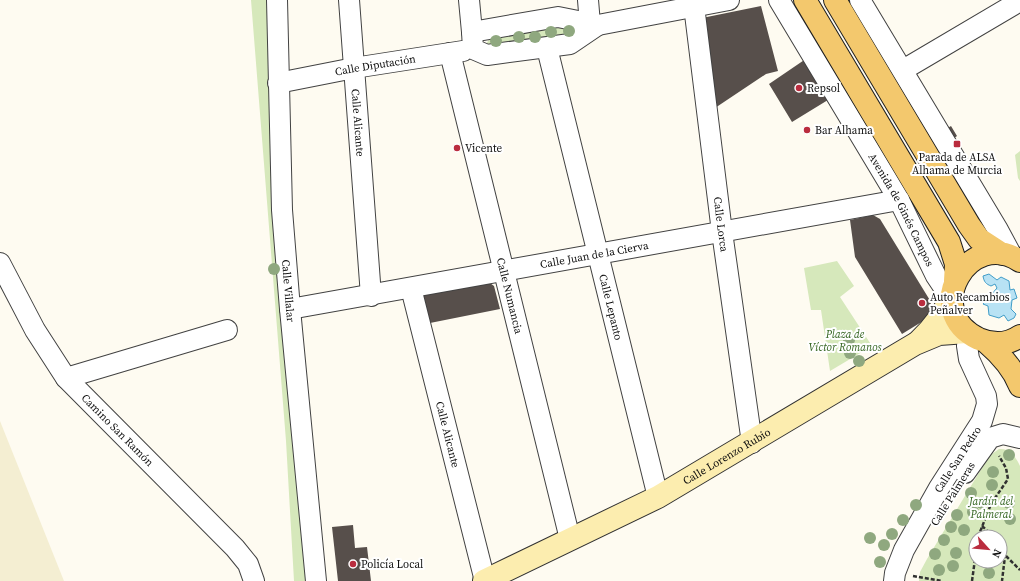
<svg xmlns="http://www.w3.org/2000/svg" width="1020" height="581" viewBox="0 0 1020 581" font-family="'Source Serif 4',serif">
<style>
.farmland{fill:#f4eed2}
.green{fill:#d6e8bb;fill-rule:evenodd}
.water{fill:#b8e2f4;stroke:#419dc8}
.building{fill:#574f4b}
.lines{fill:none;stroke-linecap:round;stroke-linejoin:round}
.street-casing{stroke:#424242;stroke-width:22}
.secondary-casing{stroke:#313131;stroke-width:24}
.primary-casing{stroke:#202020;stroke-width:24}
.path{stroke:#313131;stroke-width:2.5;stroke-dasharray:4 2;stroke-linecap:butt}
.street{stroke:#fff;stroke-width:20}
.secondary{stroke:#fcedaf;stroke-width:22}
.primary{stroke:#f3c86d;stroke-width:22}
.tree{fill:#8fa87f}
.poi-dot{fill:#ba2c3e;stroke:#fff;stroke-width:1.5}
.labels{text-anchor:middle;dominant-baseline:central;stroke-width:4;stroke-linejoin:round;paint-order:stroke}
.street-label{font-size:11px;fill:#0f0f0f;stroke:#fff}
.poi-label{font-size:11px;fill:#0f0f0f;stroke:#fff;text-anchor:start}
.park-label{font-size:11px;font-style:italic;fill:#346521;stroke:#fff}
</style>
<rect width="100%" height="100%" fill="#fefbf1"/>
<path class="farmland" d="M 0,421 L 64,581 L 0,581 Z"/>
<path class="green" d="M 251,0 L 269,0 L 307,581 L 294,581 L 286,441 Z
M 571,24 L 574,27 L 573,35 L 485,46 L 491,36 Z
M 1020,151 L 1020,181 L 1018,178 L 1015,155 Z
M 837,261 L 854,286 L 840,297 L 872,346 L 830,371 L 821,310 L 811,310 L 804,268 Z
M 999,449 C 1010,448 1016,457 1020,466 L 1020,581 L 919,581 L 920,572 L 927,559 L 989,456 ZM 976,537 L 1000,537 L 1000,561 L 976,561 Z"/>
<path class="water" d="M 989,274 L 997,280 L 1001,277 L 1009,281 L 1010,290 L 1014,289 L 1017,298 L 1012,300 L 1011,309 L 1016,314 L 1014,318 L 1008,321 L 1004,315 L 999,318 L 989,315 L 988,306 L 983,304 L 997,288 L 995,284 L 991,286 C 986,284 984,282 983,276 Z"/>
<path class="building" d="M 761,6 L 778,71 L 766,74 L 712,110 L 702,18 Z
M 816,52 L 841,92 L 792,122 L 769,84 Z
M 951,126 L 957,136 L 953,139 L 946,129 Z
M 873,215 L 880,219 L 931,302 L 928,318 L 902,334 L 855,257 L 850,220 Z
M 490,283 L 494,286 L 500,309 L 425,324 L 423,295 Z
M 353,525 L 355,548 L 367,547 L 371,581 L 338,581 L 332,527 Z"/>
<g class="lines">
<defs>
<g id="street">
<path id="s1" d="M 277,0 L 282,210 L 290,309 L 316,581"/>
<path id="s2" d="M 349,0 L 371,296"/>
<path d="M 469,0 L 472,32"/>
<path d="M 588,0 L 590,24"/>
<path id="s3" d="M 779,0 L 899,200 L 936,276 L 944,288 L 952,295"/>
<path d="M 860,0 L 998,230 L 1012,256"/>
<path id="s4" d="M 694,6 L 722,232 L 752,443"/>
<path d="M 558,17 L 598,25 L 570,44 L 487,55 L 473,49 L 472,32 Z"/>
<path d="M 598,25 L 729,0"/>
<path id="s5" d="M 547,48 L 658,497"/>
<path id="s6" d="M 450,53 L 570,539"/>
<path d="M 903,70 L 1020,1"/>
<path id="s7" d="M 278,83 L 354,68 L 463,51"/>
<path id="s8" d="M 0,263 L 35,330 L 66,378 L 235,548 L 248,564 L 254,581"/>
<path id="s9" d="M 411,288 L 485,581"/>
<path id="s10" d="M 290,309 L 899,200"/>
<path d="M 66,378 L 227,330"/>
<path d="M 965,473 L 990,438 L 1003,434 L 1020,438"/>
<path id="s11" d="M 894,581 L 895,573 L 904,550 L 939,488 L 982,421 L 987,404 L 986,396 L 969,359 L 967,346 L 969,334"/>
</g>
<g id="secondary">
<path d="M 919,341 C 934,327 944,313 952,295"/>
<path id="s12" d="M 484,581 L 658,497 L 915,344 L 939,334 L 967,332"/>
</g>
<path id="primary" d="M 805,0 L 949,242 L 956,264 L 955,281
M 835,0 L 969,225 L 979,239 L 1002,254
M 1020,261 C 970,227 919,311 979,339 C 993,345 1007,345 1020,336
M 986,342 C 1000,354 1013,368 1020,386"/>
</defs>
<use href="#street" class="street-casing"/>
<use href="#secondary" class="secondary-casing"/>
<use href="#primary" class="primary-casing"/>
<path class="path" d="M 982,526 L 994,537
M 978,537 L 991,504 L 1008,479 L 1006,468 L 999,456
M 1000,543 L 1005,556 L 1002,581
M 1006,556 L 1020,570
M 913,576 L 942,581
M 972,581 L 976,552"/>
<use href="#street" class="street"/>
<use href="#secondary" class="secondary"/>
<use href="#primary" class="primary"/>
</g>
<g class="tree">
<circle cx="569" cy="31" r="6"/>
<circle cx="551" cy="32" r="6"/>
<circle cx="519" cy="37" r="6"/>
<circle cx="535" cy="37" r="6"/>
<circle cx="496" cy="41" r="6"/>
<circle cx="274" cy="269" r="6"/>
<circle cx="849" cy="340" r="6"/>
<circle cx="850" cy="353" r="6"/>
<circle cx="859" cy="361" r="6"/>
<circle cx="1009" cy="455" r="6"/>
<circle cx="993" cy="472" r="6"/>
<circle cx="992" cy="485" r="6"/>
<circle cx="971" cy="493" r="6"/>
<circle cx="982" cy="503" r="6"/>
<circle cx="1009" cy="503" r="6"/>
<circle cx="916" cy="505" r="6"/>
<circle cx="973" cy="512" r="6"/>
<circle cx="957" cy="515" r="6"/>
<circle cx="1010" cy="519" r="6"/>
<circle cx="903" cy="520" r="6"/>
<circle cx="951" cy="527" r="6"/>
<circle cx="964" cy="530" r="6"/>
<circle cx="892" cy="534" r="6"/>
<circle cx="870" cy="538" r="6"/>
<circle cx="944" cy="540" r="6"/>
<circle cx="884" cy="545" r="6"/>
<circle cx="956" cy="553" r="6"/>
<circle cx="935" cy="554" r="6"/>
<circle cx="880" cy="562" r="6"/>
<circle cx="953" cy="566" r="6"/>
<circle cx="939" cy="570" r="6"/>
<circle cx="989" cy="573" r="6"/>
</g>
<g class="poi-dot">
<circle cx="799" cy="88" r="4"/>
<circle cx="807" cy="130" r="4"/>
<rect x="953" y="140" width="8" height="8" rx="2"/>
<circle cx="457" cy="148" r="4"/>
<circle cx="922" cy="303" r="4"/>
<circle cx="353" cy="564" r="4"/>
</g>
<g class="labels">
<g class="street-label">
<text stroke="none"><textPath href="#s7" startOffset="99">Calle Diputación</textPath></text>
<text stroke="none"><textPath href="#s2" startOffset="123">Calle Alicante</textPath></text>
<text stroke="none"><textPath href="#s3" startOffset="243">Avenida de Ginés Campos</textPath></text>
<text stroke="none"><textPath href="#s4" startOffset="220">Calle Lorca</textPath></text>
<text stroke="none"><textPath href="#s10" startOffset="309">Calle Juan de la Cierva</textPath></text>
<text stroke="none"><textPath href="#s1" startOffset="291">Calle Villalar</textPath></text>
<text stroke="none"><textPath href="#s6" startOffset="250">Calle Numancia</textPath></text>
<text stroke="none"><textPath href="#s5" startOffset="267">Calle Lepanto</textPath></text>
<text stroke="none"><textPath href="#s8" startOffset="206">Camino San Ramón</textPath></text>
<text stroke="none"><textPath href="#s9" startOffset="151">Calle Alicante</textPath></text>
<text stroke="none"><textPath href="#s12" startOffset="273">Calle Lorenzo Rubio</textPath></text>
<text stroke="none"><textPath href="#s11" startOffset="138">Calle San Pedro</textPath></text>
<text transform="translate(953 494) rotate(-58)">Calle Palmeras</text>
</g>
<g class="poi-label">
<text x="807" y="88">Repsol</text>
<text x="815" y="130">Bar Alhama</text>
<text x="465" y="148">Vicente</text>
<text x="957" y="157" text-anchor="middle">Parada de ALSA<tspan x="957" dy="13">Alhama de Murcia</tspan></text>
<text x="930" y="297">Auto Recambios<tspan x="930" dy="13">Peñalver</tspan></text>
<text x="361" y="564">Policía Local</text>
</g>
<g class="park-label">
<text x="845" y="334">Plaza de<tspan x="845" dy="13">Víctor Romanos</tspan></text>
<text x="991" y="501">Jardín del<tspan x="991" dy="13">Palmeral</tspan></text>
</g>
</g>
<g transform="translate(988 549) rotate(117)"><circle r="19" fill="#ffffff" stroke="#9f9f9f"/>
<path d="M0-3L7 15L0 10L-7 15Z" fill="#ba2c3e"/>
<text y="-6" font-size="11" font-weight="bold" text-anchor="middle" fill="#0f0f0f">N</text>
</g>
</svg>
